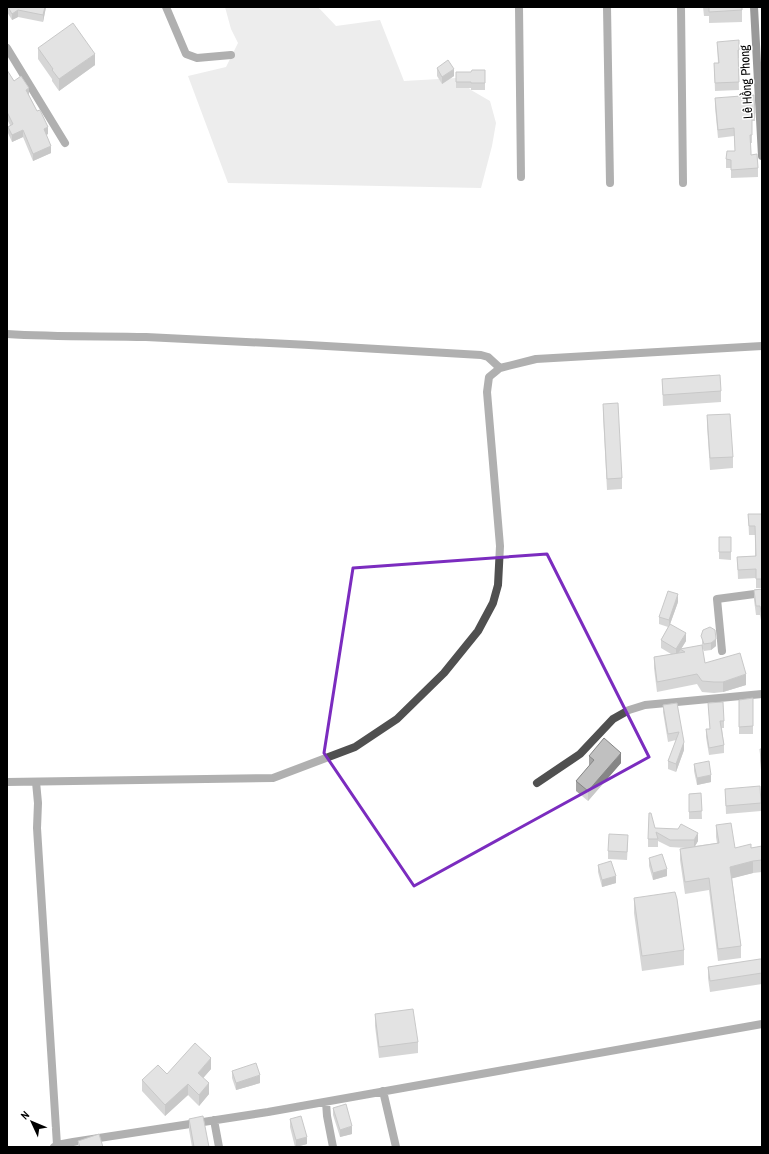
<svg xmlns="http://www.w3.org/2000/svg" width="769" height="1154" viewBox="0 0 769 1154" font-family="'Archivo Narrow',sans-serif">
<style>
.green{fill:#d7d7d7}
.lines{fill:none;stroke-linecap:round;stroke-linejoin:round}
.street{stroke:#505050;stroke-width:8}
.secondary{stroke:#1d1d1d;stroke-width:8}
.wall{fill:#a5a5a5}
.shaded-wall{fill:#868686}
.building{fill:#c0c0c0;stroke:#868686}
.marked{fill:none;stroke:#7b2cbf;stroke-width:3;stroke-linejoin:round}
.labels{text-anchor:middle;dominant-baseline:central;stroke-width:3;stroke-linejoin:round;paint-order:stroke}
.street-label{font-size:13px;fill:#000;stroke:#fff}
</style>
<rect width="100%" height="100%" fill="#fff"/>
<path class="green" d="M 225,7 L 318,7 L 336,26 L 380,20 L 404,81 L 456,78 L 463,82 L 471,90 L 490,101 L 496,123 L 492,146 L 481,188 L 228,183 L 188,76 L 226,67 L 238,43 L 231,29 Z"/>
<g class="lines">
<path class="street" d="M 166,7 L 186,54 L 197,58 L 231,55
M 519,7 L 521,177
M 607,7 L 610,183
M 681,7 L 683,183
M 7,48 L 65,143
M 7,334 C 53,337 100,336 146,337 C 258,342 369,348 481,355 L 488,357 L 500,368
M 722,651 L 717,599 L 762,593
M 7,782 L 273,778 L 355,747 L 397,719 L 444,673 L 478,631 L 493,603 L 498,585 L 500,546 L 487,392 L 489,377 L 500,368 L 536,359 L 762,346
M 36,782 L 38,803 L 37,828 L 57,1145
M 537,783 L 580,754 L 613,719 L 629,710 L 645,705 L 762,694
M 383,1091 L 396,1147
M 326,1102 L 327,1116 L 333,1147
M 214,1120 L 219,1147
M 54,1147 L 57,1145 L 73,1142 L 268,1112 L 762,1024"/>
<path class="secondary" d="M 754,7 L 762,156"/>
</g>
<path class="wall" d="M 7,7 L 46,7 L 43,22 L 18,17 L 12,20 L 7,12 Z
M 703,7 L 742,7 L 742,22 L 709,23 L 709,16 L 704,16 Z
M 717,42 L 739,50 L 739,58 L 738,58 L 739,90 L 715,91 L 714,63 L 718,63 Z
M 38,48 L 95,65 L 59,91 L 52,81 L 52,79 L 38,59 Z
M 437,68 L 454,76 L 442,84 L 437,76 Z
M 7,70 L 14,81 L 29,95 L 48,134 L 46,135 L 51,153 L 33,161 L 23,137 L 12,142 L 8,133 L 8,127 L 10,125 L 7,119 Z
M 485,70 L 485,90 L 471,90 L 471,88 L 456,88 L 456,72 L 471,72 Z
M 715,98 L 755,113 L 755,121 L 752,121 L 752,143 L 750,143 L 751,152 L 751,155 L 758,168 L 758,177 L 731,178 L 731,168 L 726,168 L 726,159 L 735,151 L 734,136 L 718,138 L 715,107 Z
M 662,379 L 721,391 L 721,402 L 663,406 Z
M 603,404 L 622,478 L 622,489 L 607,490 L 603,415 Z
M 707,415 L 733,457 L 733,468 L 710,470 L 707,426 Z
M 748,514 L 762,514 L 762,588 L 756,588 L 756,578 L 738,579 L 737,557 L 755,556 L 755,535 L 749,535 Z
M 719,537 L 731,537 L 731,560 L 719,559 Z
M 762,589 L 762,626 L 760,615 L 756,615 L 754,600 L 754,590 Z
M 678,602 L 670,624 L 686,641 L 681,649 L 702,645 L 702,633 L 716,646 L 711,650 L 704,651 L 702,647 L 705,663 L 746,685 L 723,692 L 714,693 L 702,692 L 697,684 L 657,692 L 654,668 L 654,657 L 671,654 L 661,648 L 661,640 L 668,627 L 659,624 L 659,617 Z
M 753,698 L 753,734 L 739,734 L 739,700 Z
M 677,703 L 684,750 L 676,772 L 668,769 L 668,761 L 676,740 L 668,742 L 663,712 L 663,705 Z
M 708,703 L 724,721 L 724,728 L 722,728 L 724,745 L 724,753 L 709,755 L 706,737 L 706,729 L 710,729 Z
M 760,749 L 762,749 L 762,780 L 760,761 Z
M 589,756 L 621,763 L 588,801 L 576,791 L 576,781 L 589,766 Z
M 694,764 L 711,782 L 697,785 L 694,771 Z
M 725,789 L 761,803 L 761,811 L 726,814 Z
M 701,793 L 702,819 L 689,819 L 689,794 Z
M 716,825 L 735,848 L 751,848 L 762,846 L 762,872 L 753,873 L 732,878 L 741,946 L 741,958 L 718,961 L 709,890 L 685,894 L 680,860 L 680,849 L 686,848 L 670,847 L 658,841 L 658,847 L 648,847 L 648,839 L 655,828 L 698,841 L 695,846 L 717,843 L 716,837 Z
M 628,843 L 627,860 L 608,859 L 608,851 Z
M 649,858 L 667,876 L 653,880 L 649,866 Z
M 598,865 L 616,883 L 602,887 L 598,872 Z
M 634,898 L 684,950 L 684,965 L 642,971 L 634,913 Z
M 762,959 L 762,984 L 710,992 L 708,978 L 708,967 Z
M 375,1014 L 418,1042 L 418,1053 L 379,1058 L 375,1026 Z
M 211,1069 L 203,1078 L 209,1094 L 199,1106 L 188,1095 L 165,1116 L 142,1091 L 142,1080 Z
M 232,1071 L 260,1083 L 236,1090 L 232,1078 Z
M 333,1108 L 352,1134 L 340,1137 L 333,1115 Z
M 189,1119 L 209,1147 L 192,1147 L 189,1130 Z
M 290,1119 L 307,1144 L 295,1147 L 290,1127 Z
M 78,1141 L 103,1147 L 78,1147 Z"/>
<path class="shaded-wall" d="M 45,7 L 46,7 L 43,22 L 43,15 Z
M 18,10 L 18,17 L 12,20 L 12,14 Z
M 95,54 L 95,65 L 59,91 L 59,79 Z
M 454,69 L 454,76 L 442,84 L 442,77 Z
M 29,88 L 29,95 L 26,97 L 26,90 Z
M 48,127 L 48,134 L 44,136 L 44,129 Z
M 23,130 L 23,137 L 12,142 L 12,135 Z
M 51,146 L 51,153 L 33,161 L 33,154 Z
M 678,594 L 678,602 L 669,627 L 669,620 Z
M 686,633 L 686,641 L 676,657 L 676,649 Z
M 716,639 L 716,646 L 711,650 L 711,643 Z
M 746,674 L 746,685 L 723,692 L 723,682 Z
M 684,742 L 684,750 L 676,772 L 676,764 Z
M 621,753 L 621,763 L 588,801 L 588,791 Z
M 711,775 L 711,782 L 697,785 L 697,778 Z
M 698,833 L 698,841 L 694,848 L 694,840 Z
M 753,861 L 753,873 L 730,879 L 730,867 Z
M 667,869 L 667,876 L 653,880 L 653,873 Z
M 616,876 L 616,883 L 602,887 L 602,880 Z
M 211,1058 L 211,1069 L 198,1084 L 198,1073 Z
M 260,1075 L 260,1083 L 236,1090 L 236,1083 Z
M 209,1083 L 209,1094 L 199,1106 L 199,1095 Z
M 188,1084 L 188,1095 L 165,1116 L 165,1105 Z
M 352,1126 L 352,1134 L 340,1137 L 340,1130 Z
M 307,1137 L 307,1144 L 296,1147 L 296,1140 Z"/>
<path class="building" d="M 8,7 L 45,7 L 43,15 L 18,10 L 12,14 Z
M 709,7 L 742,7 L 742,10 L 709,12 Z
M 73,23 L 95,54 L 59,79 L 52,70 L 53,69 L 38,48 Z
M 739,40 L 739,50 L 738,50 L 739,82 L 715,83 L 714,63 L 719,63 L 717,42 Z
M 448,60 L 454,69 L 442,77 L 437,68 Z
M 7,70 L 14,81 L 21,76 L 29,88 L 26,90 L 37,111 L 40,110 L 48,127 L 44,129 L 51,146 L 33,154 L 23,130 L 12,135 L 8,127 L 13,124 L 7,112 Z
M 472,70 L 485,70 L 485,83 L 471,83 L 471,82 L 456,82 L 456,72 L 471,72 Z
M 754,95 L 755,113 L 752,113 L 752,135 L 750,135 L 751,152 L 751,155 L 757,154 L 758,168 L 731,170 L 731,160 L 726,159 L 727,151 L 735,151 L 734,128 L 718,130 L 715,98 Z
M 720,375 L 721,391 L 663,395 L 662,379 Z
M 618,403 L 622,478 L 607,479 L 603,404 Z
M 730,414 L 733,457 L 710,458 L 707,415 Z
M 748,514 L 762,514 L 762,579 L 756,579 L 756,569 L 738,570 L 737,557 L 756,556 L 755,526 L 749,526 Z
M 719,537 L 731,537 L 731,552 L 719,552 Z
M 762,589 L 762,616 L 760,606 L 756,606 L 754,590 Z
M 668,591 L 678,594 L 669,620 L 659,617 Z
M 670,624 L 686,633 L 676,649 L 661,640 Z
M 710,627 L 715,630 L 716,639 L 711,643 L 704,644 L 701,636 L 703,630 Z
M 702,645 L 705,663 L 740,653 L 746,674 L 723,682 L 714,682 L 702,681 L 697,674 L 657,682 L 654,657 L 685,652 L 680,649 Z
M 753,698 L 753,726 L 739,727 L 739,700 Z
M 723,702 L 724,721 L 720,721 L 724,745 L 709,748 L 706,729 L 710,729 L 708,703 Z
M 677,703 L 684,742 L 676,764 L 668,761 L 679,732 L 668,734 L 663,705 Z
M 604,738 L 621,753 L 588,791 L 576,781 L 594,760 L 589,756 Z
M 760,749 L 762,749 L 762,769 Z
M 709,761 L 711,775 L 697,778 L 694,764 Z
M 760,786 L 761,803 L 726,806 L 725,789 Z
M 701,793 L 702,811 L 689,812 L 689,794 Z
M 649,813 L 651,813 L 655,828 L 678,829 L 681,824 L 698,833 L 694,840 L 670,840 L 656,832 L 658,839 L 648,839 Z
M 731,823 L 735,848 L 751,844 L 751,848 L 762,846 L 762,860 L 753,861 L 730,867 L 741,946 L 718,949 L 709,878 L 685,882 L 680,849 L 719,843 L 716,825 Z
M 609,834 L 628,835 L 627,852 L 608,851 Z
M 662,854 L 667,869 L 653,873 L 649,858 Z
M 611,861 L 616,876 L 602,880 L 598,865 Z
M 675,892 L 677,899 L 684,950 L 642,956 L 634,898 Z
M 760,959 L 762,959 L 762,973 L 710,981 L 708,967 Z
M 413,1009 L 418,1042 L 379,1047 L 375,1014 Z
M 195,1043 L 211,1058 L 198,1073 L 209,1083 L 199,1095 L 188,1084 L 165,1105 L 142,1080 L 158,1065 L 167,1074 Z
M 256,1063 L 260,1075 L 236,1083 L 232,1071 Z
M 346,1104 L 352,1126 L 340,1130 L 333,1108 Z
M 203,1116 L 209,1147 L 194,1147 L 189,1119 Z
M 301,1116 L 307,1137 L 296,1140 L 290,1119 Z
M 99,1134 L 103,1147 L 80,1147 L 78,1141 Z"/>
<path d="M0 0H769V1154H0ZM 547,554 L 649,757 L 414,886 L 324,753 L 353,568 Z" fill="#fff" fill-opacity=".55" fill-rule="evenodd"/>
<path class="marked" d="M 547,554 L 649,757 L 414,886 L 324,753 L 353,568 Z"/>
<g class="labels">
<g class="street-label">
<text transform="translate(746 82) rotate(-93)">Lê Hồng Phong</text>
</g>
</g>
<rect width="769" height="1154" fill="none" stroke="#000000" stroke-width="16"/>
<g transform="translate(32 1122) rotate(314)" stroke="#ffffff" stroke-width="3" paint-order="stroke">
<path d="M0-3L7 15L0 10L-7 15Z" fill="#000000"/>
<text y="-6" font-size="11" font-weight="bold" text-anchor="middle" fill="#000000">N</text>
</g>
</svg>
